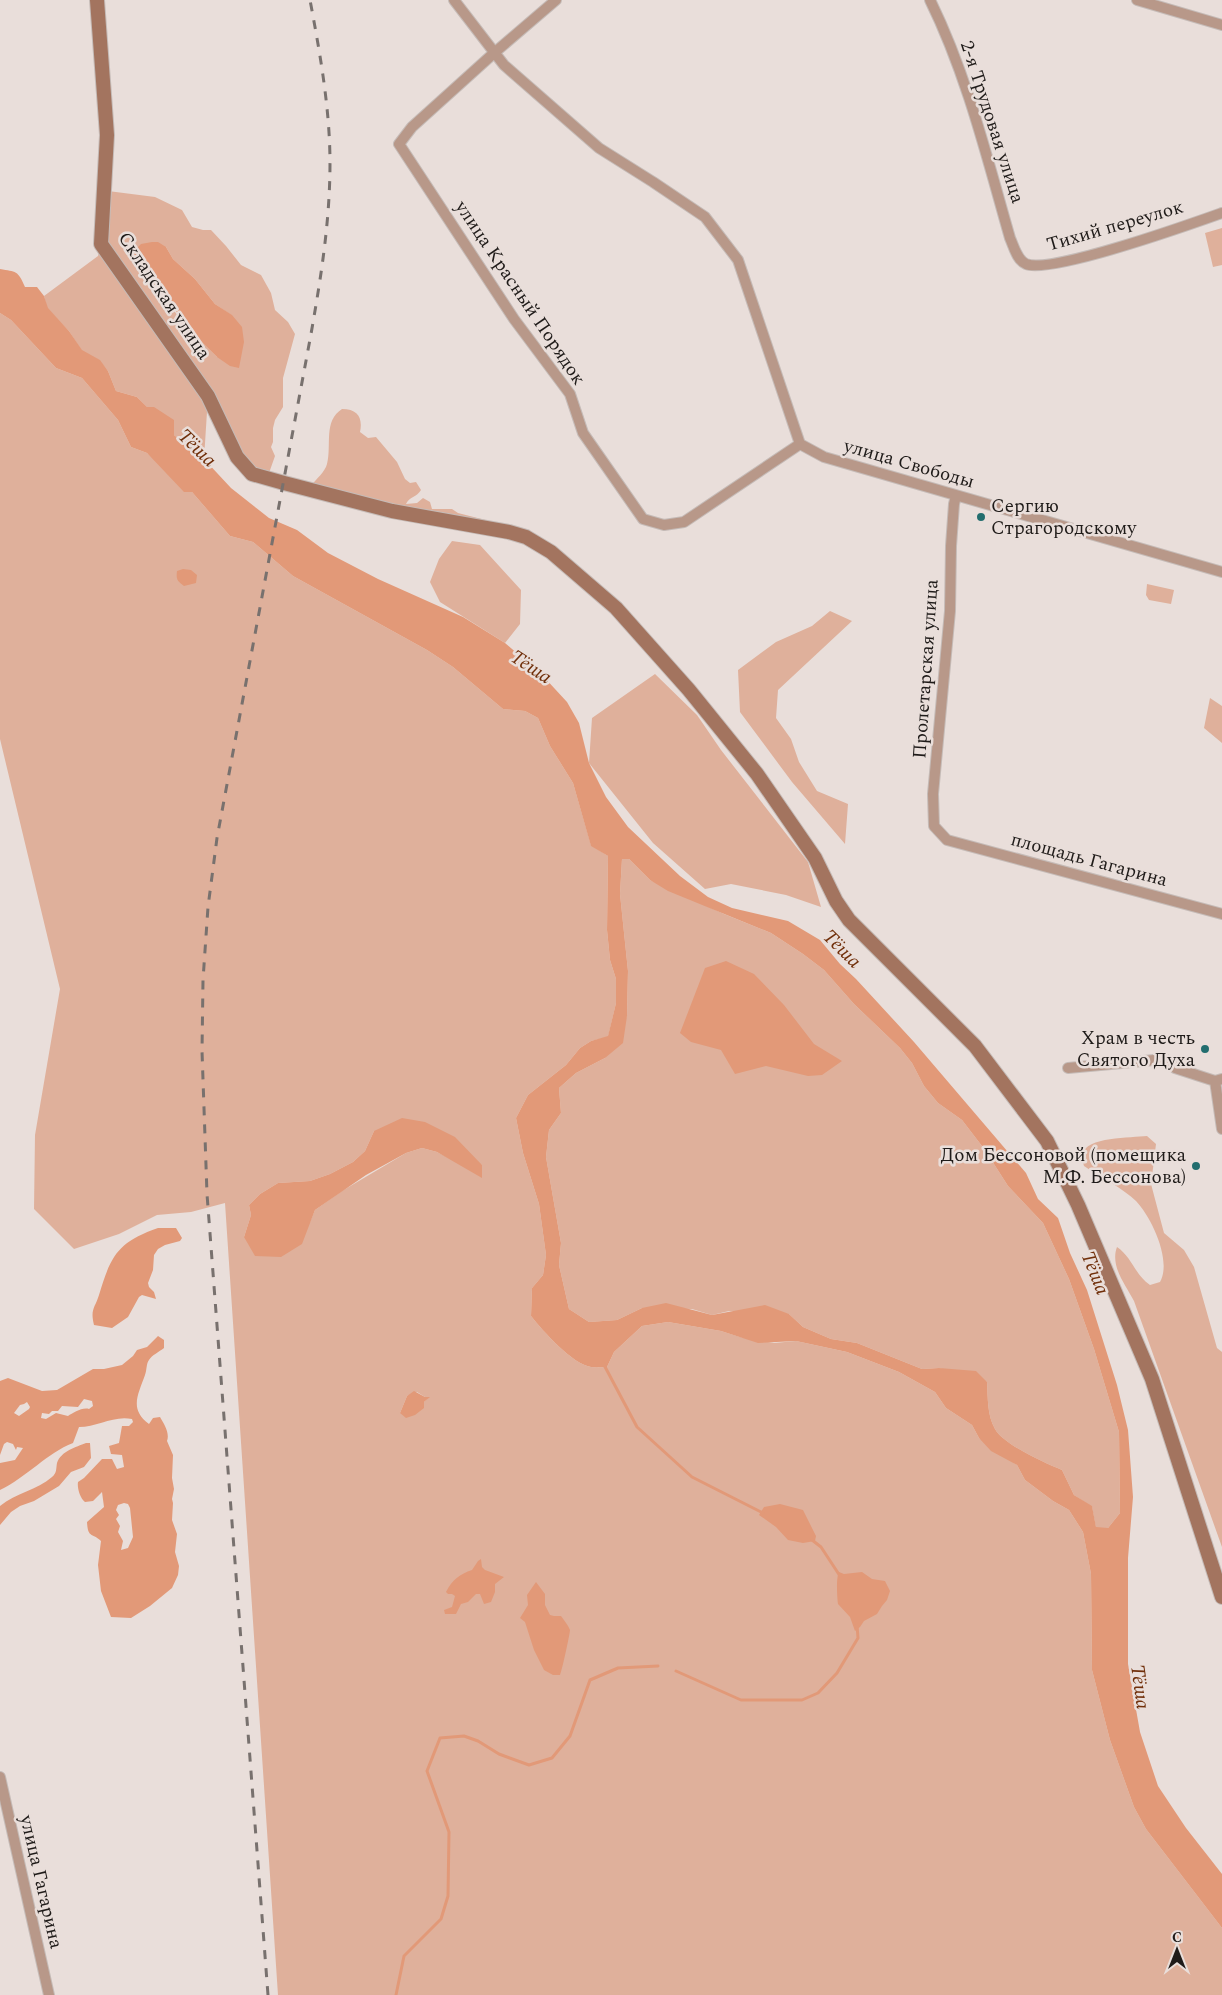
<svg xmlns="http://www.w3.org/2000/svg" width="1222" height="1995" viewBox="0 0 1222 1995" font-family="Spectral,serif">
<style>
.green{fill:#dfb09b;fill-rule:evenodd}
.water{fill:#e29978;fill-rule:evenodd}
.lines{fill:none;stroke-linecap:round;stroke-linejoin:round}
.stream{stroke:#e29978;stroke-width:3}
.street-casing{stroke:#c5bbb7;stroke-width:12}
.secondary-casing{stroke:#c5bbb7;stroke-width:16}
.street{stroke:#b89889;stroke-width:10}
.secondary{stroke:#a3745f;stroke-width:14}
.rail{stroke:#78716e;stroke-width:3;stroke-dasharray:9 9;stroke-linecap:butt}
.poi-dot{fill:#226d6e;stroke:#e9deda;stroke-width:2}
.labels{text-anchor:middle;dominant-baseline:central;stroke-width:5;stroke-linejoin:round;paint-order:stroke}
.street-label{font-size:19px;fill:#1f1b19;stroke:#e9deda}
.poi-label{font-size:19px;fill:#1f1b19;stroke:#e9deda;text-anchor:end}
.water-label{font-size:20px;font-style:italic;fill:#71300b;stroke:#e9deda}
</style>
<rect width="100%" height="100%" fill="#e9deda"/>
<path class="green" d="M 108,191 L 155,197 L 182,210 L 192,227 L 203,230 L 211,230 L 226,246 L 241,265 L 261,275 L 271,293 L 275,310 L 288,322 L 295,334 L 283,378 L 283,407 L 275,420 L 273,428 L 273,442 L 271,447 L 275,456 L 269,473 L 263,474 L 244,458 L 106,246 ZM 166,247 L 173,259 L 195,279 L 215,304 L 231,315 L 217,357 L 181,320 L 155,285 Z
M 1222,228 L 1222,265 L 1213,267 L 1205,233 Z
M 101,244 L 208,396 L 204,459 L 174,435 L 137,397 L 116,391 L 108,371 L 99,360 L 82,351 L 69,331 L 47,308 L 44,296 L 98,256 Z
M 0,313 L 11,320 L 56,368 L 82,378 L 118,420 L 131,447 L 147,453 L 192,492 L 230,536 L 253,542 L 293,576 L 427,650 L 453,667 L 503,709 L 525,711 L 538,718 L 550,746 L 573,783 L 591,845 L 608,856 L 607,930 L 610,960 L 616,979 L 616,1003 L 608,1037 L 591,1041 L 580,1048 L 566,1065 L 528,1095 L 516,1118 L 523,1153 L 539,1204 L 546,1255 L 543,1275 L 532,1288 L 531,1316 C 543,1331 572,1364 591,1367 C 596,1368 602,1367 607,1367 L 614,1352 L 642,1326 L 668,1322 L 721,1331 L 740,1337 L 774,1343 L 796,1341 L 847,1352 L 899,1372 L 935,1392 L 946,1408 L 972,1425 L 979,1438 L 1017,1465 L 1025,1480 L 1053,1501 L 1069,1510 L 1083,1532 L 1091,1574 L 1092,1670 L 1110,1740 L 1134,1807 L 1146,1829 L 1222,1928 L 1222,1995 L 278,1995 L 225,1203 L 191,1212 L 157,1215 L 119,1234 L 74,1249 L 34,1209 L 35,1135 L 60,989 L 0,739 ZM 374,1131 L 482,1165 L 457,1162 L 437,1152 L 422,1148 L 406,1153 L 342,1191 L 315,1210 L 310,1222 L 244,1237 L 251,1215 L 249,1205 L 260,1194 L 278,1183 L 310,1181 L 330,1174 L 353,1162 L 365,1151 ZM 417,1392 L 425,1397 L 429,1397 L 424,1402 L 400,1413 L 407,1396 Z
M 342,409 C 358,409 363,418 360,432 L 368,438 L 376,437 L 397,462 L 405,479 L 410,483 L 416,482 L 421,490 C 417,497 409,497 406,504 L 417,503 L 423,498 L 430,502 L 432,509 L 452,509 L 458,513 L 505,525 L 507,528 C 442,513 375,503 311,486 C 316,479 325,472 327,464 C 332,445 323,421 342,409 Z
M 452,541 L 480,545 L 521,590 L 520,624 L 505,643 L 440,602 L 430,582 L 439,559 Z
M 1147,584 L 1174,590 L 1171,604 L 1149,600 L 1146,595 Z
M 830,611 L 852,621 L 778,690 L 776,718 L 791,739 L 799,762 L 817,791 L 848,804 L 845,844 L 792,782 L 740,712 L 738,670 L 776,642 L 812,626 Z
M 655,674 L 697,715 L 721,750 L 808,862 L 821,907 L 786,895 L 731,884 L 705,889 L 653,843 L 589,763 L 592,718 Z
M 1210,698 L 1222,706 L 1222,743 L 1204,728 Z
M 622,859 L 629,859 L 650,880 L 724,914 L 771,933 L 803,954 L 824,970 L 854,1004 L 900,1048 L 912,1063 L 924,1086 L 938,1103 L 962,1120 L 985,1150 L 1008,1186 L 1043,1223 L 1069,1279 L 1094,1349 L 1119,1432 L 1120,1513 L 1108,1528 L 1096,1528 L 1092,1507 L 1074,1495 L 1062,1470 C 1045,1463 1004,1445 995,1429 C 987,1415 988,1398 987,1382 L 939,1368 L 922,1369 L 857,1343 L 831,1339 L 803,1327 L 789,1314 L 729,1311 L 712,1315 L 692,1309 L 642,1308 L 617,1320 L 589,1322 L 569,1309 L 559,1265 L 561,1243 L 546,1157 L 549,1130 L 561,1113 L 559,1088 L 576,1073 L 605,1058 L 627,1016 L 628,971 L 620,894 Z
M 1147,1136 L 1156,1144 L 1151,1184 L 1164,1233 L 1184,1250 L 1194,1267 L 1217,1348 L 1222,1352 L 1222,1547 L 1134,1301 C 1125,1284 1110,1266 1117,1247 C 1132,1257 1135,1275 1150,1285 L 1160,1282 C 1172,1261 1152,1218 1136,1201 C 1124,1189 1099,1176 1084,1166 C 1083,1163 1082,1158 1082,1155 C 1086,1136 1131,1138 1147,1136 Z"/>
<path class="water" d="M 152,242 L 158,242 L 166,247 L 173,259 L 195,279 L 215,304 L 232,315 L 242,327 L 244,342 L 239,368 L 230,366 L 217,357 L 193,333 L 138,263 L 134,251 L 141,244 Z
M 0,269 C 16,272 18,270 25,287 L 37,287 L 44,296 L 48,308 L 69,331 L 82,350 L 100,360 L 108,371 L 116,391 L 137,397 L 147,407 L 154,407 L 174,420 L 174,435 L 204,459 L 231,488 L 269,518 L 297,530 L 328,553 L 378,579 L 463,617 L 505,643 L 543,676 L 567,702 L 579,723 L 589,763 L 606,797 L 628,827 L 680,876 L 708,897 L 732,908 L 788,921 L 820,940 L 840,964 L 856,979 L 914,1042 L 1026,1173 L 1038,1199 L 1058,1218 L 1070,1253 L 1087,1290 L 1117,1385 L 1128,1430 L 1133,1497 L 1128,1558 L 1128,1664 L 1140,1732 L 1158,1786 L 1186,1828 L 1222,1874 L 1222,1928 L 1146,1829 L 1134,1807 L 1110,1740 L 1092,1670 L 1091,1574 L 1083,1532 L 1069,1510 L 1053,1501 L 1025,1480 L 1017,1465 L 991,1451 L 979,1438 L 972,1425 L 946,1408 L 935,1392 L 899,1372 L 847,1352 L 796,1341 L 758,1343 L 721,1331 L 668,1322 L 642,1326 L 614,1352 L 607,1367 C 602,1367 596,1368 591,1367 C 572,1364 543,1331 531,1316 L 532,1288 L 543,1275 L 546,1255 L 539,1204 L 523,1153 L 516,1118 L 528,1095 L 566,1065 L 580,1048 L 591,1041 L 608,1036 L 616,1003 L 616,979 L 610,960 L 607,930 L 608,856 L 591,846 L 573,783 L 550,746 L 538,718 L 525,711 L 503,709 L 453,667 L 427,650 L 293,576 L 253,542 L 230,536 L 192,492 L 184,492 L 147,453 L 131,447 L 118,420 L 82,378 L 56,368 L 11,320 L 0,313 ZM 622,859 L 629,859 L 650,880 L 668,891 L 771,933 L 803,954 L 824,970 L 854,1004 L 900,1048 L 912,1063 L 924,1086 L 938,1103 L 962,1120 L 985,1150 L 1008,1186 L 1043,1223 L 1069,1279 L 1094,1349 L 1119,1432 L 1120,1513 L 1108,1528 L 1096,1527 L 1092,1506 L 1074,1495 L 1062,1470 C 1045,1463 1004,1445 995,1429 C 987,1415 988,1398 987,1382 L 976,1371 L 939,1368 L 922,1369 L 857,1343 L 831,1339 L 803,1327 L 789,1314 L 765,1305 L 712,1315 L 666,1303 L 642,1308 L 617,1320 L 589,1322 L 569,1309 L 559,1265 L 561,1243 L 546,1157 L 549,1130 L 561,1113 L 559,1088 L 576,1073 L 605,1058 L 623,1043 L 627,1016 L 628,971 L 620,894 Z
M 183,569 L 191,570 L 197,575 L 196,583 L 184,586 C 177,581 176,579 177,571 Z
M 726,961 L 754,974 L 784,1005 L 814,1044 L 842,1061 L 822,1075 L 808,1076 L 766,1066 L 735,1074 L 721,1050 L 691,1042 L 680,1033 L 705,968 Z
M 402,1118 L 425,1122 L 455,1137 L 482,1165 L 482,1178 L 437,1152 L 422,1148 L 406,1153 L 366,1175 L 315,1210 L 302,1244 L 281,1257 L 255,1256 L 244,1237 L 251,1215 L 249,1205 L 260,1194 L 278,1183 L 310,1181 L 330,1174 L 353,1162 L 365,1151 L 374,1131 Z
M 158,1228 L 176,1228 L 182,1238 L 180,1241 L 165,1245 L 158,1249 L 154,1255 L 153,1270 L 148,1283 L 149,1287 L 154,1292 L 156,1299 L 142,1295 L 139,1297 L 128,1317 L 112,1328 L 94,1325 C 90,1309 95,1308 99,1295 C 111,1255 118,1242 158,1228 Z
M 158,1336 L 164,1340 L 164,1348 C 159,1352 152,1355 149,1360 C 146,1364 147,1370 145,1375 C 138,1395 129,1409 149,1424 L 153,1418 L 160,1417 C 164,1424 170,1433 167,1441 L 173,1455 L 172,1478 L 174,1489 L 172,1499 L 173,1503 L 172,1520 L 177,1534 L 175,1552 L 179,1566 L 178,1575 L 172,1588 L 150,1606 L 131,1618 L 111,1617 L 101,1591 L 98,1565 L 101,1541 C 92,1532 88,1539 87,1522 L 104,1507 L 102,1492 L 93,1501 L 85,1502 C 80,1498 77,1488 78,1482 L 84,1478 L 102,1459 L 112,1459 L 117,1469 L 124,1467 L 122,1455 L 111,1454 L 109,1446 L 119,1443 L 122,1426 L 129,1426 L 133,1422 L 132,1419 C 114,1415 97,1427 79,1427 L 73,1443 C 47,1453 27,1477 0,1490 L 0,1463 L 15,1460 L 23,1448 L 17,1447 L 16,1450 L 13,1444 L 7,1442 L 4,1444 L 0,1455 L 0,1381 L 8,1378 L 42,1391 L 57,1390 L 93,1369 L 104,1369 L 122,1365 L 133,1356 L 137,1350 L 147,1347 ZM 84,1399 L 92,1401 L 93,1406 L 89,1409 C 82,1407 73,1413 68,1416 L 56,1413 L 46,1419 L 41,1418 L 42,1413 L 49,1414 L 52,1411 L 58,1411 L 62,1406 L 78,1407 ZM 27,1402 L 30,1407 L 29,1409 L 19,1416 L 14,1413 L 20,1405 L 24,1404 ZM 124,1503 L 128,1504 L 130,1508 L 133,1537 L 128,1548 L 121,1550 L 123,1541 L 118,1532 L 120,1526 L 116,1519 L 119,1515 L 116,1510 L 118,1505 Z
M 414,1391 L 425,1397 L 430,1397 L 424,1402 L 424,1408 L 415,1415 L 406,1418 L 400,1413 L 407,1396 Z
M 86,1443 L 90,1443 L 91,1458 L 84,1467 L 71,1472 L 59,1486 L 34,1501 L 20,1506 L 11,1512 L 0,1525 L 0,1506 C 16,1493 37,1490 52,1477 C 57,1473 56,1468 57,1463 C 61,1451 76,1447 86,1443 Z
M 780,1504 L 803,1510 L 816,1536 L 815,1541 L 803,1543 L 788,1540 L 776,1527 L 759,1515 L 764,1507 Z
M 481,1559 L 482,1567 L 485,1570 L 504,1577 L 495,1584 L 495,1592 L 491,1602 L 484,1604 L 480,1594 L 476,1594 L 468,1602 L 461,1604 L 456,1614 L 445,1614 L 444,1610 L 452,1607 L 455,1596 L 452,1594 L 448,1594 L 446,1592 C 452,1580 460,1574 472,1570 L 478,1561 Z
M 839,1572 L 844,1574 L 862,1572 L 872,1579 L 885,1581 L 890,1591 L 887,1600 L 882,1606 L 877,1614 L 864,1621 L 860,1627 L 855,1631 L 850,1617 L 838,1604 C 837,1597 836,1577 839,1572 Z
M 536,1582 L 545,1594 L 545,1605 L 550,1615 L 554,1616 L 561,1616 C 564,1620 568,1625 570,1630 C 570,1633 562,1671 560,1675 L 553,1675 L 544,1670 L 534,1650 L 525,1622 L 520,1618 L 528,1605 L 527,1595 Z"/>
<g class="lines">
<path class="stream" d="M 603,1363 L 637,1427 L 692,1477 L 763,1513
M 812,1540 L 821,1547 L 840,1576
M 676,1671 L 741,1700 L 802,1700 L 818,1693 L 837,1673 L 858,1638 L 857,1625
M 396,1995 L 404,1956 L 441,1919 L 448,1896 L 449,1832 L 427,1771 L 440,1738 L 464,1736 L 478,1741 L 499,1754 L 529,1765 L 552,1758 L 570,1736 L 590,1680 L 618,1668 L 658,1666"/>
<defs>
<path id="street" d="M 454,0 L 504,65 L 599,148 L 653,182 L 705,217 L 738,260 L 800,444
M 556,0 L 494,53 L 412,127 L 399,144 L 514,319 L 570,394 L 583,433 L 643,519 L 664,525 L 684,522 L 800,444
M 930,0 C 967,75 987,158 1010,238 C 1014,247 1017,260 1026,264 C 1051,274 1191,224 1222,213
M 1137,0 L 1222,25
M 800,444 L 824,457 L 1222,572
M 956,496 L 954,504 L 951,546 L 950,611 L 933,794 L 934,826 L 947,840 L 1222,914
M 1068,1068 L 1165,1059 L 1175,1068 L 1215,1081 L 1222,1079
M 1215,1081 L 1222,1129
M 0,1777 L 49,1995"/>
<path id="secondary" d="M 97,0 L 107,135 L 101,244 L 208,396 L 237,457 L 252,474 L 284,483 L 392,511 L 509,532 L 526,537 L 551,552 L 616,608 L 689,690 L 757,774 L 815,858 L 836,901 L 849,920 L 975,1046 L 1047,1141 L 1078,1205 L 1152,1379 L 1222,1597"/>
</defs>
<use href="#street" class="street-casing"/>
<use href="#secondary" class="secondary-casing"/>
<use href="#street" class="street"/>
<use href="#secondary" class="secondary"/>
<path class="rail" d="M 268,1995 L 207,1194 L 202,1051 L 203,980 L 208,907 L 217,838 L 311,334 C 321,277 330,221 330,163 C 330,109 320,53 310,0"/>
</g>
<g class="poi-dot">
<circle cx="981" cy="517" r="5"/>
<circle cx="1205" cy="1049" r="5"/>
<circle cx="1196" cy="1166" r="5"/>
</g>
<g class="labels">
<g class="street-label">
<text transform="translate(992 122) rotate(72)">2-я Трудовая улица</text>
<text transform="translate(1115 226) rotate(-16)">Тихий переулок</text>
<text transform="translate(520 293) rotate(56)">улица Красный Порядок</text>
<text transform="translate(164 296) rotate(56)">Складская улица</text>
<text transform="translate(909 464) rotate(16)">улица Свободы</text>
<text transform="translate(926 669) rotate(-86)">Пролетарская улица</text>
<text transform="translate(1089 860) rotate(15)">площадь Гагарина</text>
<text transform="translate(41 1882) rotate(77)">улица Гагарина</text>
</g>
<g class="poi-label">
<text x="991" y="506" text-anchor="start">Сергию<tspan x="991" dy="22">Страгородскому</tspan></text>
<text x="1195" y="1038">Храм в честь<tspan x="1195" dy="22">Святого Духа</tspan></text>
<text x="1186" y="1155">Дом Бессоновой (помещика<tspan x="1186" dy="22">М.Ф. Бессонова)</tspan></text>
</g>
<g class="water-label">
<text transform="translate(197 448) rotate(44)">Тёша</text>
<text transform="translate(531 667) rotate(33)">Тёша</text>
<text transform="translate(842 949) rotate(45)">Тёша</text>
<text transform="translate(1095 1273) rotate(68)">Тёша</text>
<text transform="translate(1140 1687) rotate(82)">Тёша</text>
</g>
</g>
<g transform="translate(1177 1950)" stroke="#e9deda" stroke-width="4" paint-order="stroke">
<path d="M0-4L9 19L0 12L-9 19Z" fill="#1f1b19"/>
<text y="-8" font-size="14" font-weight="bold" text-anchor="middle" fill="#1f1b19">С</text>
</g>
</svg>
